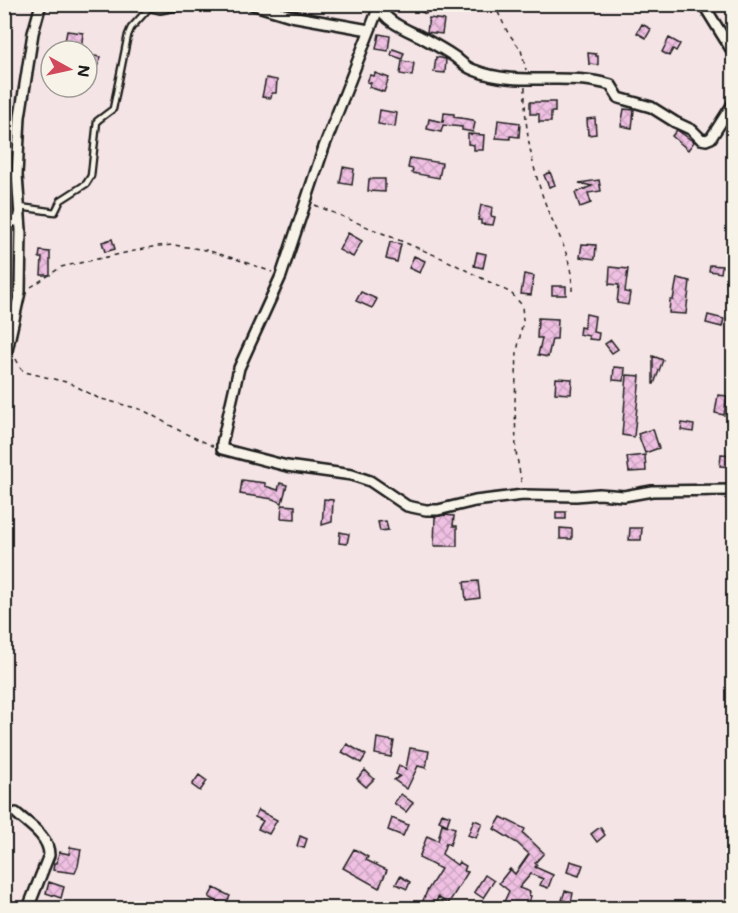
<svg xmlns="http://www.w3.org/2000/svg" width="738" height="913" viewBox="0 0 738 913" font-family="Mali,sans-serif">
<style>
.building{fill:url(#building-cross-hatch);stroke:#1c1c1c;stroke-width:1.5}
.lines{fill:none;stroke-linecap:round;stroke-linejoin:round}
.service-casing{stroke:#1c1c1c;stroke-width:9}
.minor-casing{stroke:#1c1c1c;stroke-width:14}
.path{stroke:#1c1c1c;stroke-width:1.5;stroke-dasharray:4.5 4.5;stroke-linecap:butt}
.service{stroke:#f7f3e8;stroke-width:4.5}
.minor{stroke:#f7f3e8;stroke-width:9}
</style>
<defs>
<pattern id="building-cross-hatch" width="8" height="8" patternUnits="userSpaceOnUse" patternTransform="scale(1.5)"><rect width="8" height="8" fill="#efc0e2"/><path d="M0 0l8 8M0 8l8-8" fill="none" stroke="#cca4c1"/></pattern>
</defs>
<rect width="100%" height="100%" fill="#f5e4e6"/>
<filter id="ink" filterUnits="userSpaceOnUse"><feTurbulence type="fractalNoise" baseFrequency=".0167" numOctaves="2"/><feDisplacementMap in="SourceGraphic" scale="12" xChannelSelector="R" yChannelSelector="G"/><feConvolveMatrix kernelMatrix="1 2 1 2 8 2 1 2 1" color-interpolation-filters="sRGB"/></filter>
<g filter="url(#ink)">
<path class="building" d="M 403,4 L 423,4 L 428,6 L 426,14 Z
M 446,4 L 458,4 L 458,12 L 447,12 Z
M 429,18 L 444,20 L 442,34 L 427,32 Z
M 642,24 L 651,29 L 646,38 L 637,33 Z
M 67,31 L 83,33 L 81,51 L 69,51 L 70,47 L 64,47 Z
M 379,34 L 390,36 L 388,51 L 376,49 Z
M 669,38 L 680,44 L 676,51 L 673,49 L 669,56 L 662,52 Z
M 393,49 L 404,53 L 402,59 L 391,55 Z
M 588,53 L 596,54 L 596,56 L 598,56 L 598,65 L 589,64 Z
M 87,55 L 100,57 L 99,65 L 87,63 Z
M 436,57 L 446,59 L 445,73 L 434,72 Z
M 402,61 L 414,63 L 412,76 L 400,74 Z
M 375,73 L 389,78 L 384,92 L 369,87 L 371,83 L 367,82 L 370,75 L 374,76 Z
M 266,78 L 277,80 L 276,93 L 272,93 L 271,98 L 262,97 Z
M 530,102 L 555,102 L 555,112 L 551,112 L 551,122 L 539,122 L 539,114 L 530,114 Z
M 624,109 L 634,110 L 632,128 L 621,126 Z
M 380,110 L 397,113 L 395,127 L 378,124 Z
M 444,113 L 454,114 L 454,117 L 473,120 L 475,123 L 473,132 L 462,130 L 462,127 L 443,125 L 441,132 L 427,129 L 429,119 L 443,122 Z
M 595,118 L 596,134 L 588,135 L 587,119 Z
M 498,120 L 520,123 L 519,137 L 510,136 L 510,139 L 496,138 Z
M 677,130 L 694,142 L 688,150 L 672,136 Z
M 468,134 L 484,135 L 483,150 L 474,150 L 474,145 L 468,144 Z
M 410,158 L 442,163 L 439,178 L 412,173 L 413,169 L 408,168 Z
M 343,167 L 354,169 L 352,185 L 340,183 Z
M 550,172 L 555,185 L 549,187 L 544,175 Z
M 369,179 L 385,179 L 385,192 L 368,191 Z
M 599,180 L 601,191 L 588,193 L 591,203 L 580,207 L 575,193 L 592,186 L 579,183 Z
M 481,205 L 492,207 L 491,216 L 495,217 L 493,225 L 481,224 L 481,220 L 478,220 Z
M 348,233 L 362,241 L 353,257 L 339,250 Z
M 112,239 L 115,249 L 105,252 L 102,242 Z
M 390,242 L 401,244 L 397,262 L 386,259 Z
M 582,244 L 596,245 L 595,259 L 580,257 Z
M 40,251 L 50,252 L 50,275 L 41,275 L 42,258 L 39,258 Z
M 477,252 L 486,254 L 483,268 L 474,266 Z
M 414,256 L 425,261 L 420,273 L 409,268 Z
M 710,265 L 722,266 L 721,273 L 709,271 Z
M 610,267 L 628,269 L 625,292 L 630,293 L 628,305 L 617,303 L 619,285 L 609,284 Z
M 524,274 L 534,276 L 531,295 L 521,294 Z
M 677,278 L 690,281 L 686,314 L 669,313 L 670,300 L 673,300 Z
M 552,286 L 566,286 L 566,295 L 552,295 Z
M 361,292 L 377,299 L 372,308 L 356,301 Z
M 586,314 L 595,316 L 593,332 L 599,333 L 598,340 L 589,339 L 589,336 L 579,334 L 580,327 L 584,328 Z
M 708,315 L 724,319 L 722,327 L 706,323 Z
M 538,318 L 558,319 L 557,339 L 552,339 L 548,357 L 538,355 L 542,338 L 537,338 Z
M 611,340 L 618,349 L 612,353 L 605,344 Z
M 653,356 L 663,360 L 654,384 L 653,384 Z
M 614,367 L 625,368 L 624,381 L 613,380 Z
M 627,375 L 640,376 L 634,437 L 622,435 Z
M 556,378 L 572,379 L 571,394 L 555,393 Z
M 718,395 L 727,396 L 724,415 L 715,413 Z
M 682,423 L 694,425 L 693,432 L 681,430 Z
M 653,429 L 659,448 L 645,453 L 638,434 Z
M 721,454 L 733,455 L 732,467 L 720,466 Z
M 645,455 L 646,471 L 629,472 L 627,457 Z
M 242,480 L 265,483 L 265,486 L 278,490 L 280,483 L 287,485 L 282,503 L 273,499 L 240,494 Z
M 324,499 L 333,500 L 332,522 L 322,525 Z
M 282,505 L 295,506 L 295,519 L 281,518 Z
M 556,512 L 566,512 L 566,519 L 556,519 Z
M 444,515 L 454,516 L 453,526 L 457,526 L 457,546 L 434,546 L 435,517 Z
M 386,521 L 388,530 L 380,531 L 378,522 Z
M 560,528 L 572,529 L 572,539 L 560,539 Z
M 630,528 L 642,528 L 641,540 L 629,540 Z
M 340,532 L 349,534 L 347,544 L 339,543 Z
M 478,581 L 480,598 L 466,600 L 464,582 Z
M 377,738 L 394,741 L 391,757 L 375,754 Z
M 347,744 L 366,755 L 361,763 L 342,752 Z
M 410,748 L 429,751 L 426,768 L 418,766 L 407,789 L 394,780 L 400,776 L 396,774 L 399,765 L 406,769 Z
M 365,770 L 374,779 L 366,787 L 357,779 Z
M 199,775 L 207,781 L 200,791 L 192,785 Z
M 401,794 L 413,803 L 406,812 L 394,803 Z
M 258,810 L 277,820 L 269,834 L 258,829 L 263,821 L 255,817 Z
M 442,813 L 450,816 L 447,825 L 439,821 Z
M 501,817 L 525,829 L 523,833 L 544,853 L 535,863 L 537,865 L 535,867 L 553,875 L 548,888 L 540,885 L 543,879 L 531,874 L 519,888 L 530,892 L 529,895 L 531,896 L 527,909 L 511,909 L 503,904 L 509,891 L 499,883 L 510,869 L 515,874 L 529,854 L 517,843 L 494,829 Z
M 392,818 L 408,825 L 403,836 L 388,830 Z
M 474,820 L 482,823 L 476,838 L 468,835 Z
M 442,824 L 455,828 L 450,845 L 446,843 L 442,854 L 457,865 L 459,862 L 466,866 L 464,871 L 468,872 L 448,904 L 438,897 L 434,908 L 422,903 L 427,891 L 441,869 L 419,858 L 427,836 L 438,841 Z
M 600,827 L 605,835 L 597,842 L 591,834 Z
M 300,836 L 307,839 L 304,848 L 297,846 Z
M 70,847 L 81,849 L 78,866 L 75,873 L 53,870 L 54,863 L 57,863 L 59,852 L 69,854 Z
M 354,849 L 368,857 L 366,860 L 387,870 L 379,888 L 343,868 Z
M 570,861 L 583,865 L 579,876 L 567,872 Z
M 485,875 L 494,881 L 483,898 L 474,892 Z
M 400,876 L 410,882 L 407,889 L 396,884 Z
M 49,882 L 64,887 L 61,898 L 46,893 Z
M 214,888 L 230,896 L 225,906 L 209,897 Z
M 565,891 L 573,893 L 571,903 L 562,900 Z"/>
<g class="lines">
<defs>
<path id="service" d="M 20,207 L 55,212 L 61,200 L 86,184 L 91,176 L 97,121 L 113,109 L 128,35 L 131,28 L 150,7"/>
<path id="minor" d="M 142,4 L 160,8 L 181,4
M 251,4 L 291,16 L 369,30
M 380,4 L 324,147 L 281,276 L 239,368 L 222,443 L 222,449 L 287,466 L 352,475 L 370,481 L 407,506 L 426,510 L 438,510 L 475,501 L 523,495 L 576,496 L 599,494 L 624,496 L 652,491 L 734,490
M 703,4 L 734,54
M 379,6 C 386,23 408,30 423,38 C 434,44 445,50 455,57 C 461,62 467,68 474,70 C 517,88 567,71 611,85 L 619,98 L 651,107 L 675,122 L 692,130 L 701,139 L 706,140 L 711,138 L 734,102
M 4,221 L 17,221 L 20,218
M 4,364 L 20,292 L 21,230 L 17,175 L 20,117 L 33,33 L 41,4
M 16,813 C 28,824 49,836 49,855 L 28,908"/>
</defs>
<use href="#service" class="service-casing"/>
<use href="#minor" class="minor-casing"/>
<path class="path" d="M 494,4 L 507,31 L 521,50 L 526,70
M 525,87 C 524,122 530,158 541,191 C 552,227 573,252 572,291
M 315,205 L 444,259 L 511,293 L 522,305 L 523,321 L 517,352 L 515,401 L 516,452 L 522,485
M 4,242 L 12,250
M 31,287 L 61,267 L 157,246 L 174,245 L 206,250 L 239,260 L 272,272
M 16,359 L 21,369 L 25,372 L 70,383 L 98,398 L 143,410 L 182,432 L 213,446"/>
<use href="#service" class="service"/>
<use href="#minor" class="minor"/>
</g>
</g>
<rect width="738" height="913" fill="none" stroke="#f7f3e8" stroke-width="24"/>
<rect x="12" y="12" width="714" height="889" fill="none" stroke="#1c1c1c" stroke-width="2" filter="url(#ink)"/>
<g transform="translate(69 69) rotate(98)"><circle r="28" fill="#f7f3e8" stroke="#9f9d96" stroke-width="1.5"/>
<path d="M0-4.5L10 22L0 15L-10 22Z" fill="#d1495b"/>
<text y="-9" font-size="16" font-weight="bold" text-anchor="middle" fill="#1c1c1c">N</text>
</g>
</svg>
